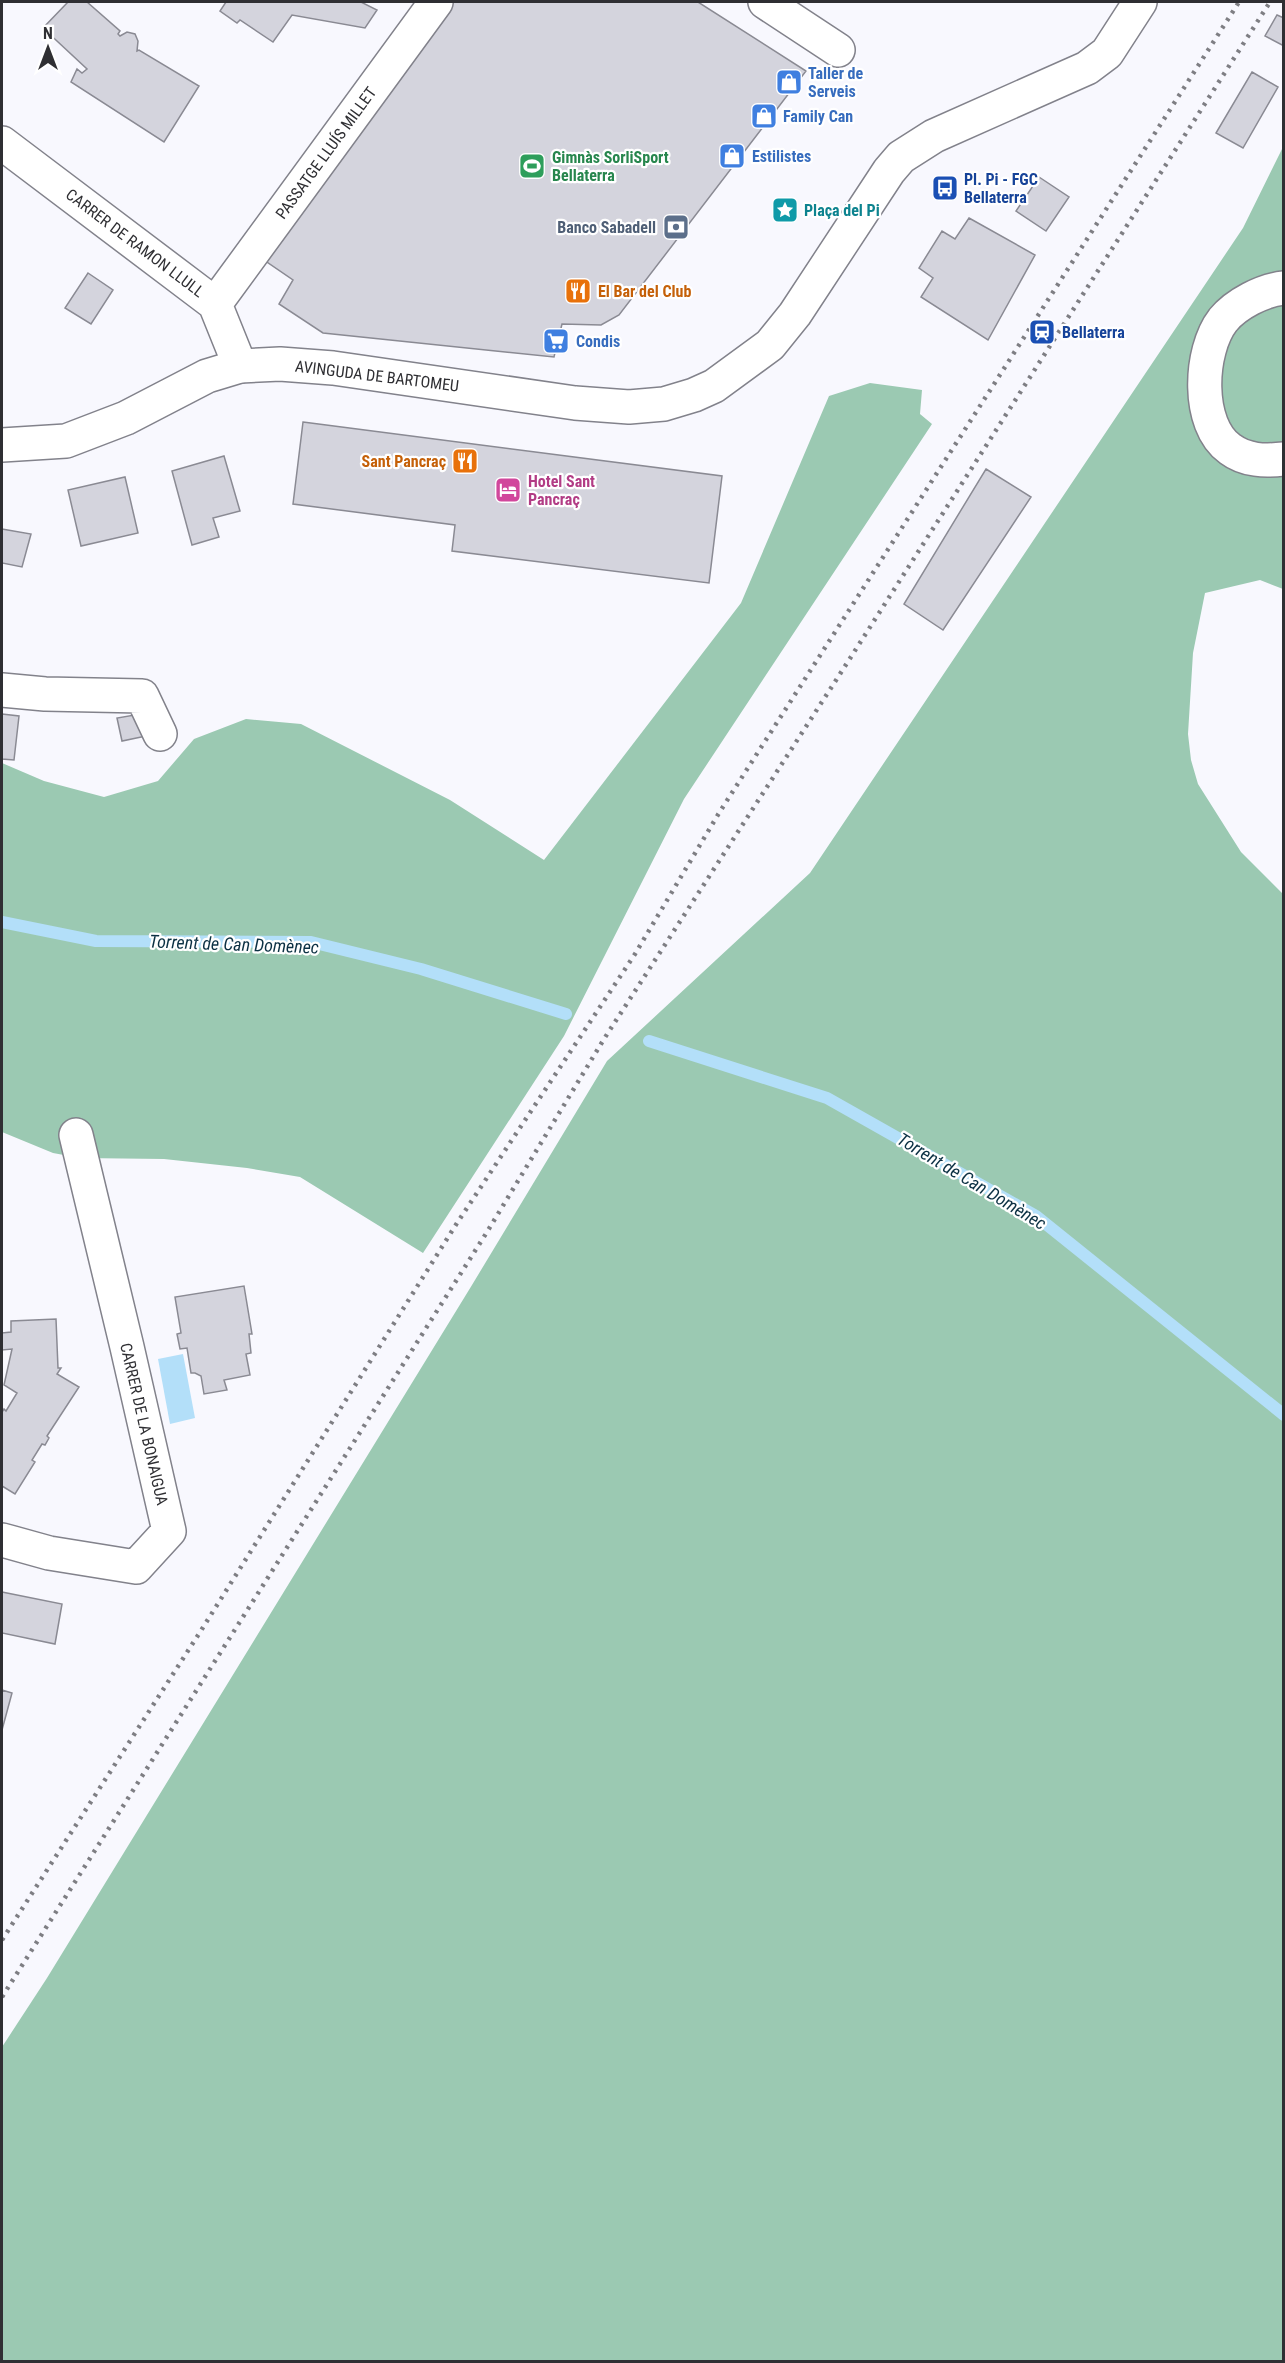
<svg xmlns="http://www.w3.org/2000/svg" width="1285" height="2363" viewBox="0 0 1285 2363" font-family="'Roboto Condensed',sans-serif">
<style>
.forest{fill:#9bc9b2}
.water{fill:#b3dff9}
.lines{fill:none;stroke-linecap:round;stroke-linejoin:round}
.stream{stroke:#b3dff9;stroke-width:12}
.building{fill:#d4d4dd;stroke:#8a8a93;stroke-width:1.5}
.minor-casing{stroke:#82828b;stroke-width:36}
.tertiary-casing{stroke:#82828b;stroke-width:36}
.minor{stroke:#fff;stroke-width:33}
.tertiary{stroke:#fff;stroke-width:33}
.rail{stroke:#7e7e83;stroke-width:4.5;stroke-dasharray:3 6;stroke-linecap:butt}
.labels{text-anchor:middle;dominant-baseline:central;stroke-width:4.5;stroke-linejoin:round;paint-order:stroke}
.shop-label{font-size:16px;font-weight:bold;fill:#366cbe;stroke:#fff;text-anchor:start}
.street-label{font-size:16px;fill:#2f2f33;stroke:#fff}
.leisure-label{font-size:16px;font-weight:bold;fill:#27864d;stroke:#fff;text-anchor:start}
.transit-label{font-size:16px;font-weight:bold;fill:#164399;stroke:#fff;text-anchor:start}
.culture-label{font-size:16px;font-weight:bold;fill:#0d838f;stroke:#fff;text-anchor:start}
.service-label{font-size:16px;font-weight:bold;fill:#4e5e75;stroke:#fff;text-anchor:end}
.food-label{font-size:16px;font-weight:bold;fill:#c56008;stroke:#fff;text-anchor:start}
.hotel-label{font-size:16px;font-weight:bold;fill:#b23c85;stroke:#fff;text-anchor:start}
.water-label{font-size:18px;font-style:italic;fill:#0c3144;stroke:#fff}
</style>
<rect width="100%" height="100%" fill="#f8f8fe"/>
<path class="forest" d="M 1283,147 L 1283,589 L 1260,580 L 1205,593 L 1193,653 L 1188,734 L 1191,760 L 1198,784 L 1241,852 L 1283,894 L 1283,2361 L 2,2361 L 2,2047 L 47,1978 L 472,1285 L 607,1061 L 810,873 L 1243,228 Z
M 870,383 L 922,390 L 920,414 L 932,424 L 684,799 L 564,1036 L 423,1253 L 300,1177 L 247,1168 L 164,1159 L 80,1158 L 53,1153 L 2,1132 L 2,763 L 44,781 L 104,797 L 158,781 L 194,739 L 246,719 L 301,724 L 450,800 L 544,860 L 741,603 L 829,396 Z"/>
<path class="water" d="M 183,1354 L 195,1418 L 170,1424 L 158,1359 Z"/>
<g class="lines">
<path class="stream" d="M 2,922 L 96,941 L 311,942 L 421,969 L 566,1014
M 649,1041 L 827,1098 L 1036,1216 L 1284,1415"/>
</g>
<path class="building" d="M 68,2 L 87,2 L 120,31 L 118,34 L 120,36 L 127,32 L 135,34 L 138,41 L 137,51 L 139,50 L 199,86 L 164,142 L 71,82 L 77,69 L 82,73 L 87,69 L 43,28 Z
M 226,2 L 361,2 L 377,10 L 365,28 L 292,15 L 273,42 L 240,20 L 237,23 L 220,11 Z
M 443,2 L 698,2 L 806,71 L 619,315 L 601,325 L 562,324 L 554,357 L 323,333 L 279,304 L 293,280 L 264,260 Z
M 1277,15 L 1284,18 L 1284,46 L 1265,36 Z
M 1252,72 L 1278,87 L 1243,148 L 1216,133 Z
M 1039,177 L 1069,197 L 1046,231 L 1016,211 Z
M 969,218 L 1035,255 L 988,340 L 921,297 L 933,278 L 919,268 L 942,231 L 955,239 Z
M 88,273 L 113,290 L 91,324 L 65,308 Z
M 303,422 L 722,476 L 709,583 L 452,551 L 455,525 L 293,504 Z
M 224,456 L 240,511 L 213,518 L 219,537 L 192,545 L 172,471 Z
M 986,469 L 1031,497 L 943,630 L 904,604 Z
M 125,477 L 138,533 L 81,546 L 68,490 Z
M 2,529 L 31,534 L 22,567 L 2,563 Z
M 146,713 L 151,735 L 122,741 L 117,718 Z
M 2,714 L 19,716 L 14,760 L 2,759 Z
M 244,1286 L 252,1334 L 249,1334 L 251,1353 L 246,1354 L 250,1375 L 224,1380 L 227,1390 L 204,1394 L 201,1376 L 195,1373 L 191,1373 L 187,1348 L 180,1349 L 177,1334 L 181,1333 L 175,1297 Z
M 56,1319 L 58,1368 L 61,1368 L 57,1374 L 79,1387 L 47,1436 L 49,1438 L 45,1445 L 42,1444 L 32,1460 L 35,1462 L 15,1494 L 2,1486 L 2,1412 L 4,1409 L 6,1411 L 17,1393 L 4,1385 L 12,1349 L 2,1350 L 2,1330 L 2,1333 L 11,1332 L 11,1321 Z
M 2,1592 L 62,1604 L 55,1644 L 2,1633 Z
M 2,1690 L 12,1693 L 2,1730 Z"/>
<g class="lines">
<defs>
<path id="minor" d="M 765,2 L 838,50
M 2,143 L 215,304 L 240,366
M 1284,288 C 1263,290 1236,304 1223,320 C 1199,351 1196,425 1230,449 C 1246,461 1265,461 1284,459
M 215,304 L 436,2
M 2,690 L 45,694 L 142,696 L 160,734
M 2,1540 L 49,1553 L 136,1567 L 169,1531 L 127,1347 L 76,1135"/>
<path id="tertiary" d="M 2,445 L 66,441 L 126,418 L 207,376 L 240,366 L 280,364 L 333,368 L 575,403 L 629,407 L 664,404 L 694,395 L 714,386 L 770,345 L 795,314 L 889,171 L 901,157 L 934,136 L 1087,68 L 1107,53 L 1140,2"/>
</defs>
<use href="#minor" class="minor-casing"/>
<use href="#tertiary" class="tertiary-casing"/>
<use href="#minor" class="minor"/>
<use href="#tertiary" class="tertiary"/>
<path class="rail" d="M 2,1940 L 202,1629 L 457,1223 L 635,954 L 719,813 L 1239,2
M 2,1997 L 487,1232 L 604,1039 L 840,674 L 1270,2"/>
</g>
<defs>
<symbol id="shop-square" viewBox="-11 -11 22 22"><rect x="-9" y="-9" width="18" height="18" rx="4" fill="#3f7fe0" stroke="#fff"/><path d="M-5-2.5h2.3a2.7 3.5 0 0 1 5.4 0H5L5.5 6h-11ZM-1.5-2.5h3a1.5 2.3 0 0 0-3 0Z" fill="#fff"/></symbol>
<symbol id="stadium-square" viewBox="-11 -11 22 22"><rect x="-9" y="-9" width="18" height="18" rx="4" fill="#2e9e5b" stroke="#fff"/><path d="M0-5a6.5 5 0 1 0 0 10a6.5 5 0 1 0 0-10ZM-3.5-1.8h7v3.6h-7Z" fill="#fff"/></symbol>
<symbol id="bus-square" viewBox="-11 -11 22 22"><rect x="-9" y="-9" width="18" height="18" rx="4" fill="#1a4fb4" stroke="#fff"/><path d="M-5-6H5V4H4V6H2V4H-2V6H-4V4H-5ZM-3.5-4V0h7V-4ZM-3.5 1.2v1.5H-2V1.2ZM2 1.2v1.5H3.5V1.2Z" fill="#fff"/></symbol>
<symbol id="sight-square" viewBox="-11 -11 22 22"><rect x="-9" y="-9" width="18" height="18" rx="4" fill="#0f9aa8" stroke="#fff"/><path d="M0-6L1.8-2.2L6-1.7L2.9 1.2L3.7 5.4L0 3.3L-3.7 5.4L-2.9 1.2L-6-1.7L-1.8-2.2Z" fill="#fff"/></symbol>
<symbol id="bank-square" viewBox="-11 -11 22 22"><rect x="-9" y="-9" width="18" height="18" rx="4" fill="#5c6f8a" stroke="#fff"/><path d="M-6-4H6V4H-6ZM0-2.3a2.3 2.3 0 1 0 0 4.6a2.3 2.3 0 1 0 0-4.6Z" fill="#fff"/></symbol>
<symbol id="restaurant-square" viewBox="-11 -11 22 22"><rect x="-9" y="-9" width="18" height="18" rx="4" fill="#e8710a" stroke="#fff"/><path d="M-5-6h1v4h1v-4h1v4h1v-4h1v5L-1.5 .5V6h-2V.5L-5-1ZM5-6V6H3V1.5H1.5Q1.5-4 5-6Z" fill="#fff"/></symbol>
<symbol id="station-square" viewBox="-11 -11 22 22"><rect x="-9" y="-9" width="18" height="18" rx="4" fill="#1a4fb4" stroke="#fff"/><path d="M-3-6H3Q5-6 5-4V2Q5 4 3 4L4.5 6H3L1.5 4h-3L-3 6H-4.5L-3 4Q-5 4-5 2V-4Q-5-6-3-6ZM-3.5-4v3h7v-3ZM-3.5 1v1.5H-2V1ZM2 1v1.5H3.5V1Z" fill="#fff"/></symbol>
<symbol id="supermarket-square" viewBox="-11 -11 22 22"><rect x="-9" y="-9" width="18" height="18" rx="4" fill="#3f7fe0" stroke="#fff"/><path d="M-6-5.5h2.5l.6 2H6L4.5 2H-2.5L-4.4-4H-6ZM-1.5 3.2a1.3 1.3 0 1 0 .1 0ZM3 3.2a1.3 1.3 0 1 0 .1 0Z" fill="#fff"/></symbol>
<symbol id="hotel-square" viewBox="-11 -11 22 22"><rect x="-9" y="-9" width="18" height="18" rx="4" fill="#d1479c" stroke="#fff"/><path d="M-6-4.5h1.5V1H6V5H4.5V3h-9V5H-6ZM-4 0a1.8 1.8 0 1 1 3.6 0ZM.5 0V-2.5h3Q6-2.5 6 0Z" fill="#fff"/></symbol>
</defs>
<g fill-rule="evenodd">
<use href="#shop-square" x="774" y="67" width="30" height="30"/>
<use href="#shop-square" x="749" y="101" width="30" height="30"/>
<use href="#shop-square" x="717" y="141" width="30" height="30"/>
<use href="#stadium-square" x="517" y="151" width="30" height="30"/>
<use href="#bus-square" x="930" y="173" width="30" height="30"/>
<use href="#sight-square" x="770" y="195" width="30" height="30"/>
<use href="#bank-square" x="661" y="212" width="30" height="30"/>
<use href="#restaurant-square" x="563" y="276" width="30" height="30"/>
<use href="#station-square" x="1027" y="317" width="30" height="30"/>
<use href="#supermarket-square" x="541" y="326" width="30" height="30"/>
<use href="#restaurant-square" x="450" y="446" width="30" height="30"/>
<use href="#hotel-square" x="493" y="475" width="30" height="30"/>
</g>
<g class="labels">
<g class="shop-label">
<text x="808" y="73">Taller de<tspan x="808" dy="18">Serveis</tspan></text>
<text x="783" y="116">Family Can</text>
<text x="752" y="156">Estilistes</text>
<text x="576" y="341">Condis</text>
</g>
<g class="street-label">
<text transform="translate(326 153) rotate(-54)">PASSATGE LLUÍS MILLET</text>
<text transform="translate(135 243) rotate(37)">CARRER DE RAMON LLULL</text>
<text transform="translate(377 376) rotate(7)">AVINGUDA DE BARTOMEU</text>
<text transform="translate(144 1424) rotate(77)">CARRER DE LA BONAIGUA</text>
</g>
<g class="leisure-label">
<text x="552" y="157">Gimnàs SorliSport<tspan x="552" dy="18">Bellaterra</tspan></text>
</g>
<g class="transit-label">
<text x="964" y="179">Pl. Pi - FGC<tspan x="964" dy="18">Bellaterra</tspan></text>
<text x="1062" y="332">Bellaterra</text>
</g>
<g class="culture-label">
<text x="804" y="210">Plaça del Pi</text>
</g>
<g class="service-label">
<text x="656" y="227">Banco Sabadell</text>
</g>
<g class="food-label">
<text x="598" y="291">El Bar del Club</text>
<text x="446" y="461" text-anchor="end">Sant Pancraç</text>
</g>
<g class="hotel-label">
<text x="528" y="481">Hotel Sant<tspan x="528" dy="18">Pancraç</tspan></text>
</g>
<g class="water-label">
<text transform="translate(234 944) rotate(2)">Torrent de Can Domènec</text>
<text transform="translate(972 1181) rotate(31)">Torrent de Can Domènec</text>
</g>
</g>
<rect width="1285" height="2363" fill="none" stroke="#2f2f33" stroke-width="6"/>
<g transform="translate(48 48)" stroke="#ffffff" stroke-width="4.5" paint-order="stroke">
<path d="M0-4.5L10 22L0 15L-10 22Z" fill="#2f2f33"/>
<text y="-9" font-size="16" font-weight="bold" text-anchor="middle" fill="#2f2f33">N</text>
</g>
</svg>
